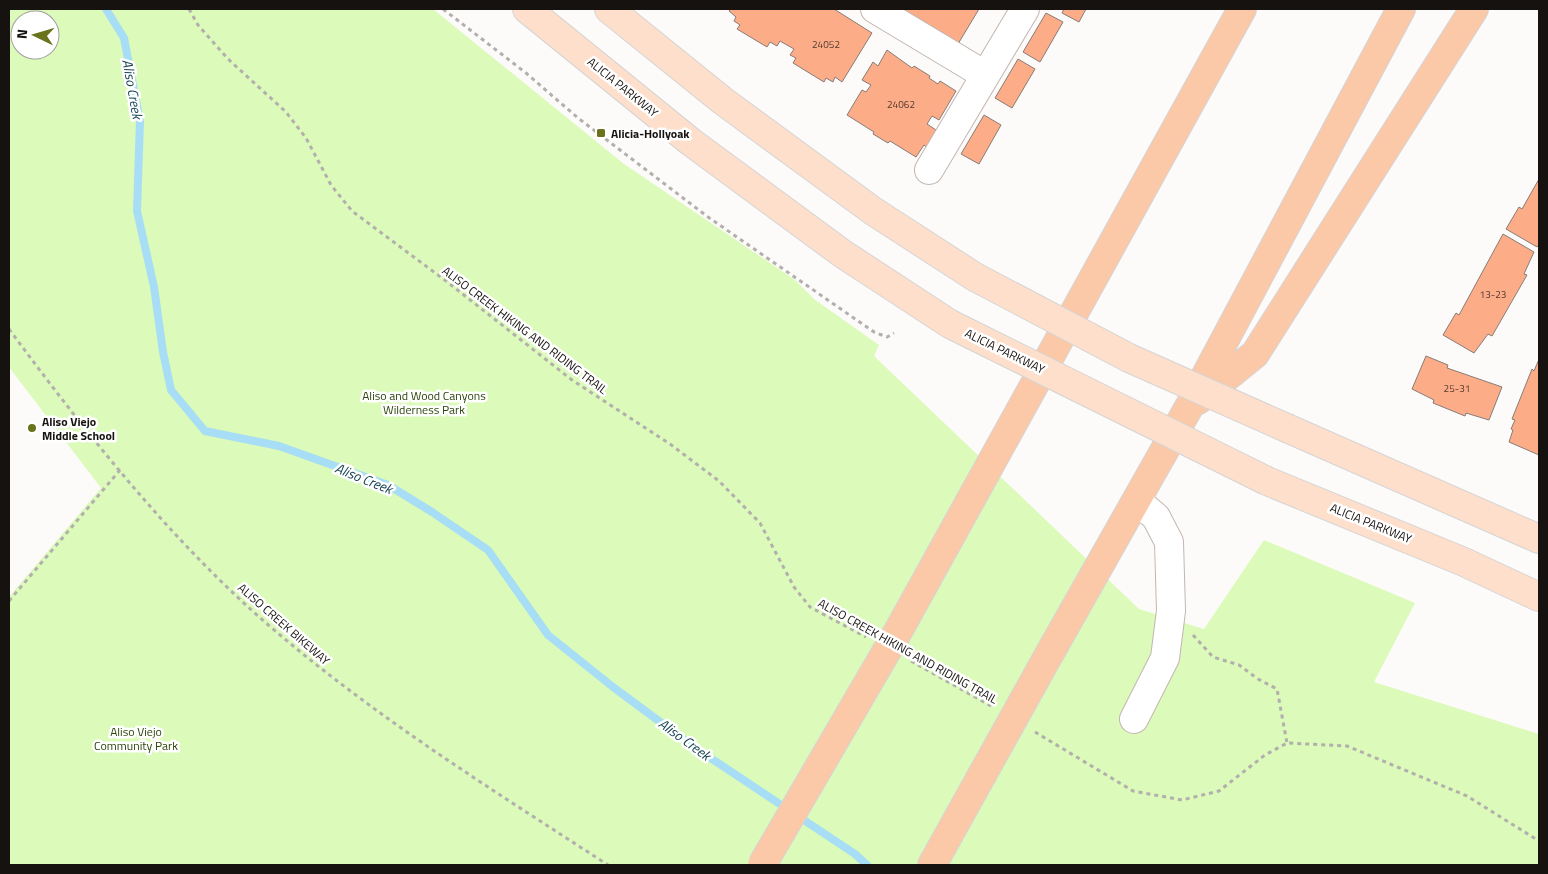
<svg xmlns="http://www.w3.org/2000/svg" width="1548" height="874" viewBox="0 0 1548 874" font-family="'Titillium Web',sans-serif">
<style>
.green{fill:#dcfab9;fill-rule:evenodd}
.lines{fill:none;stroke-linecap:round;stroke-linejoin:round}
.stream{stroke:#a7def5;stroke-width:8}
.building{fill:#fdac88;stroke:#877c77}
.minor-casing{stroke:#c3b6b1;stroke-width:30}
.major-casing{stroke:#d5d4d4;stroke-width:30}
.highway-casing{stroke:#d5d4d4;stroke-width:30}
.path{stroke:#b2afad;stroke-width:3;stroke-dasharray:4 4;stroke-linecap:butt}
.minor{stroke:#fff;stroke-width:28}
.major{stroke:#fddfcb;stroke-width:28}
.highway{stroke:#fbc9a8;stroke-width:28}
.major-bridge-casing{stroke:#d5d4d4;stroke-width:30;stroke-linecap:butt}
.highway-bridge-casing{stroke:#d5d4d4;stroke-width:30;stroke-linecap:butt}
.major-bridge{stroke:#fddfcb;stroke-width:28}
.highway-bridge{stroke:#fbc9a8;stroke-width:28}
.poi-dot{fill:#6a731b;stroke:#fff;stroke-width:2}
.labels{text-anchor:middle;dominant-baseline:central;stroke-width:5;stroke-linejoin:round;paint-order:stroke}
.number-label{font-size:10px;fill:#50382e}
.street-label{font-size:12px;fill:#161210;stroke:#fff}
.poi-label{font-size:12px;font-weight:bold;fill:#161210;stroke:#fff;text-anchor:start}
.park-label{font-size:12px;fill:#2e430c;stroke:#fff}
.water-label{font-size:14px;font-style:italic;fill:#184454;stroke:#fff}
</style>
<rect width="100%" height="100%" fill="#fdfbf9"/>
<path class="green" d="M 9,9 L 433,9 L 624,164 L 795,280 L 814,299 L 879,345 L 874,356 L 1139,609 L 1204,629 L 1264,540 L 1415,603 L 1374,682 L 1539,734 L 1539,865 L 9,865 L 9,597 L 101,488 L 9,367 ZM 20,20 L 50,20 L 50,50 L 20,50 Z"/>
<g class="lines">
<path class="stream" d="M 106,9 L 124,38 L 140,121 L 137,211 L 154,287 L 163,352 L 171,390 L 205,431 L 279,446 L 388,485 L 432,512 L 488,550 L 548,635 L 613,687 L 694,747 L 855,854 L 867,865"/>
</g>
<path class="building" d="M 731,9 L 834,9 L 872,33 L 842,82 L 835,77 L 833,82 L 826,78 L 824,82 L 793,63 L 796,58 L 790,55 L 794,49 L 780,41 L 777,46 L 770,42 L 767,47 L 737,29 L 740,25 L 734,21 L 736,17 L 729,11 Z
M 894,9 L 979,9 L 958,44 Z
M 1064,9 L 1086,9 L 1079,22 L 1062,13 Z
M 1046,13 L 1063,22 L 1040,62 L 1023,52 Z
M 887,50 L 912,68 L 914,66 L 930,76 L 929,78 L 938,84 L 940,81 L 956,91 L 939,120 L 932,116 L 927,124 L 939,132 L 929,149 L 924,145 L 916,157 L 890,141 L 888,143 L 873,134 L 874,132 L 847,115 L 862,90 L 866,92 L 871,85 L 862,80 L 873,62 L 878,66 Z
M 1018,59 L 1035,69 L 1012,108 L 995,98 Z
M 984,115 L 1001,125 L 979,164 L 961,154 Z
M 1539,179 L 1539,244 L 1537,247 L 1506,229 L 1519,207 L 1522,209 Z
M 1503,234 L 1534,252 L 1524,274 L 1527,275 L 1492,336 L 1488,334 L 1474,353 L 1443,335 L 1456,313 L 1459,315 Z
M 1426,356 L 1448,365 L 1447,368 L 1502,387 L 1489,420 L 1466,413 L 1465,416 L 1433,403 L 1434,400 L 1412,389 Z
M 1539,359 L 1539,455 L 1509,442 L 1513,430 L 1511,429 L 1515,420 L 1512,419 L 1532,369 L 1534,371 Z"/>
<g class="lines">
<defs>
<path id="minor" d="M 875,9 L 985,75
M 929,170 L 1025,9
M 1134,719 L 1165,658 L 1171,611 L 1169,542 L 1156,517 L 1137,501"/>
<path id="major" d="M 527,9 L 691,142 L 843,254 L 950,324
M 609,9 L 723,101 L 873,211 L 975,277
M 1289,429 L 1539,539
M 1267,481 L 1464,562 L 1539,597"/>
<path id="highway" d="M 1198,400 L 1255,354 L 1474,9
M 896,635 L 1242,9
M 1051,651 L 1189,407 L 1401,9
M 932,865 L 982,775"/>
</defs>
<use href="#minor" class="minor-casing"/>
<use href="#major" class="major-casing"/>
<use href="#highway" class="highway-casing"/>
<path class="path" d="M 189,9 L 198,25 L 228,59 L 286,112 L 306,138 L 331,185 L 352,211 L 446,281 L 572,380 L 670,444 L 719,481 L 760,523 L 794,587 L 810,607 L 866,637
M 443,9 L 526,73 L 578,118 L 708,217 L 874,332 L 887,337 L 894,333
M 9,329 C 86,433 168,537 266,623 C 372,715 491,789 608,865
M 9,601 L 120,470
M 1193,635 L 1213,657 L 1239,665 L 1258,679 L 1277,689 L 1287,743
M 911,661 L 991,706
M 1035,732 L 1133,791 L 1182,800 L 1219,791 L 1265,755 L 1287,743 L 1347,746 L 1467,796 L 1539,841"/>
<use href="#minor" class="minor"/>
<use href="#major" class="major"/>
<use href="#highway" class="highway"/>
<defs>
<path id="major-bridge" d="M 975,277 L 1129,358 L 1289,429
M 950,324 L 1267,481"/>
<path id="highway-bridge" d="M 982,775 L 1051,651
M 762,865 L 896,635"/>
</defs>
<use href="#major-bridge" class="major-bridge-casing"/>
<use href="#highway-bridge" class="highway-bridge-casing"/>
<use href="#major-bridge" class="major-bridge"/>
<use href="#highway-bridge" class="highway-bridge"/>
</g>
<g class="poi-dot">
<rect x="596" y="128" width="10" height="10" rx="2.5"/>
<circle cx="32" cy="428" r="5"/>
</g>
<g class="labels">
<g class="number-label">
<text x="826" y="44">24052</text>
<text x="901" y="104">24062</text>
<text x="1493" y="294">13-23</text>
<text x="1457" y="388">25-31</text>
</g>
<g class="street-label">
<text transform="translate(623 87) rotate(39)">ALICIA PARKWAY</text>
<text transform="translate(525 330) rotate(37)">ALISO CREEK HIKING AND RIDING TRAIL</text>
<text transform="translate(1005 351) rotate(26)">ALICIA PARKWAY</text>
<text transform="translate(1371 523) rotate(22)">ALICIA PARKWAY</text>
<text transform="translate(284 624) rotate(41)">ALISO CREEK BIKEWAY</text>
<text transform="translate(908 651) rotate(29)">ALISO CREEK HIKING AND RIDING TRAIL</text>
</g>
<g class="poi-label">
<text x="611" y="133">Alicia-Hollyoak</text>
<text x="42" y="421">Aliso Viejo<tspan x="42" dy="14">Middle School</tspan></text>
</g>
<g class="park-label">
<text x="424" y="395">Aliso and Wood Canyons<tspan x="424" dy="14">Wilderness Park</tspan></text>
<text x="136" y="731">Aliso Viejo<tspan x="136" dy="14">Community Park</tspan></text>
</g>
<g class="water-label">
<text transform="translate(133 89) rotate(80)">Aliso Creek</text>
<text transform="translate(364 478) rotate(22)">Aliso Creek</text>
<text transform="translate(685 739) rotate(36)">Aliso Creek</text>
</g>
</g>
<rect width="1548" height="874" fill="none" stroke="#161210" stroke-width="20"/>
<g transform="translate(35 35) rotate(275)"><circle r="24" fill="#ffffff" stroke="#a2a09f"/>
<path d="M0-4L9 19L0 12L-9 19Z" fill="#6a731b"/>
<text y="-8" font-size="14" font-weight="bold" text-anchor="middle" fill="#161210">N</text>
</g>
</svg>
